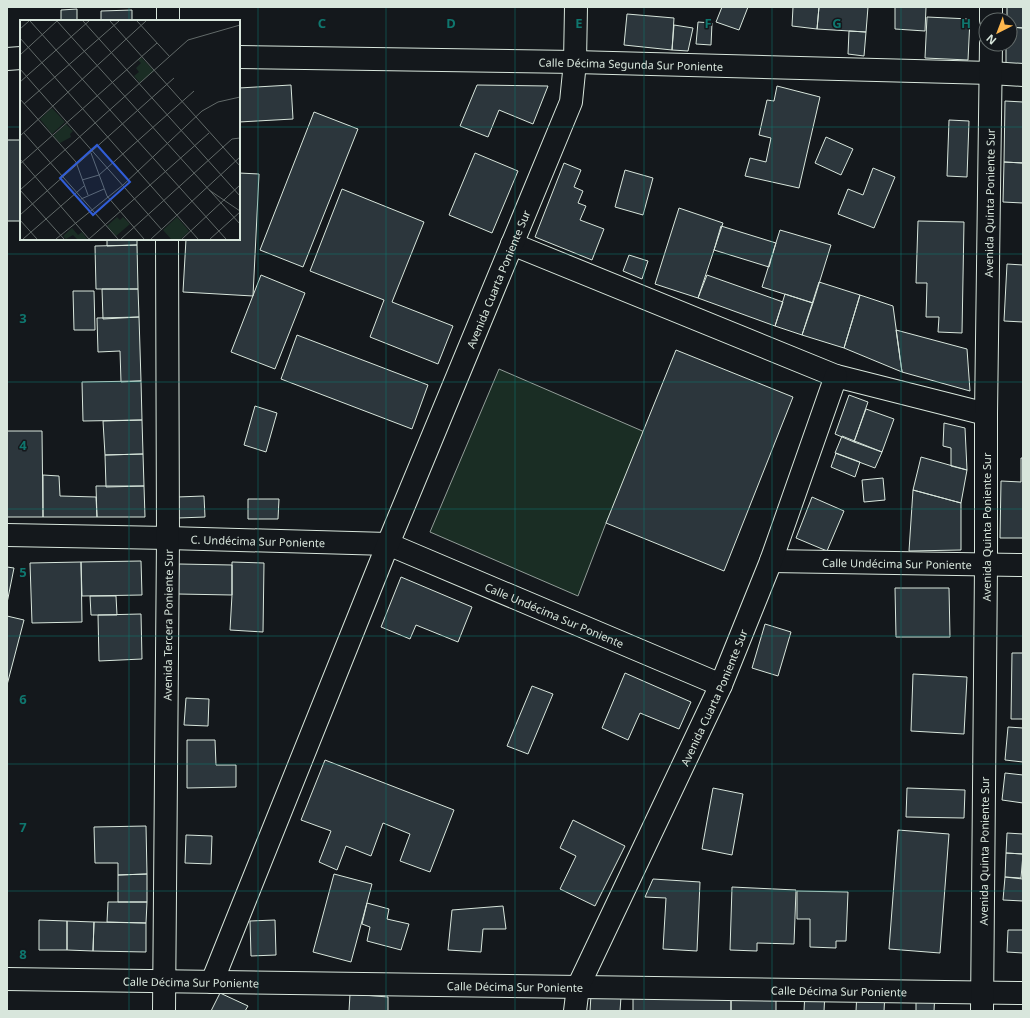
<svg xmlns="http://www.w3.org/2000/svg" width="1030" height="1018" viewBox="0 0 1030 1018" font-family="'Noto Sans',sans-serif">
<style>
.green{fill:#1a2d24;stroke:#939e99}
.building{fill:#2c363c;stroke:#d8e6dc}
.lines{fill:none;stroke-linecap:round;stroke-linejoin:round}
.minor-casing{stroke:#d8e6dc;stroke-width:24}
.minor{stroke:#14181c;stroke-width:22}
.grid{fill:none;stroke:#0f766e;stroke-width:1;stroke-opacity:0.55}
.labels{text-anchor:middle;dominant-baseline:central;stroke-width:3;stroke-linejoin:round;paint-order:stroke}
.street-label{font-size:11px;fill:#d8e6dc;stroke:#14181c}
.inset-road{fill:none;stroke:#626a69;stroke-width:1}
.view{fill:#305dd8;fill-opacity:0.15;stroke:#305dd8;stroke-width:2}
.inset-edge{fill:none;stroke:#d8e6dc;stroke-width:2}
.grid-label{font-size:13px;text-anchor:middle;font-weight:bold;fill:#0f766e;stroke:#14181c;stroke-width:3;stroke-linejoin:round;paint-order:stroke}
</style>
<rect width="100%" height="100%" fill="#14181c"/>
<path class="green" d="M 499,369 L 647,433 L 606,523 L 578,596 L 430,532 Z"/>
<path class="building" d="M 722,7 L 748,7 L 739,30 L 716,22 Z
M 793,7 L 819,7 L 817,29 L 792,26 Z
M 819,7 L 868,7 L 866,32 L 817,29 Z
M 895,7 L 926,7 L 925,31 L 895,29 Z
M 1007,7 L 1023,7 L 1023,28 L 1010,27 L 1010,20 L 1007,20 Z
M 77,9 L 77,21 L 61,21 L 61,10 Z
M 132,10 L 132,21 L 101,21 L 101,11 Z
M 627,14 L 674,18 L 672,50 L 624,45 Z
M 927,17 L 970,19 L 968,60 L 925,58 Z
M 698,22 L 712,23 L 711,45 L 696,44 Z
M 674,25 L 693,28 L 688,51 L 672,50 Z
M 1010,27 L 1023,28 L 1023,64 L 1006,64 L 1006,44 L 1010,44 Z
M 849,31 L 866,32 L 864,56 L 848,54 Z
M 291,85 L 293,119 L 239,122 L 239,88 Z
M 477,85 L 548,86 L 533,124 L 499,110 L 488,137 L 460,126 Z
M 777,86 L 820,97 L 799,188 L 745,176 L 750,158 L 766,162 L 771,138 L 759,135 L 767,100 L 774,101 Z
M 1005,101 L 1023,102 L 1023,163 L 1004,162 Z
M 314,112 L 358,129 L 303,267 L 260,250 Z
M 949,120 L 969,121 L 967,177 L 947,176 Z
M 826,137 L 853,149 L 841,175 L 815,163 Z
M 7,140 L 21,140 L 21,221 L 7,221 Z
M 475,153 L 518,171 L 492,233 L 449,215 Z
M 1004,162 L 1023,163 L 1023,203 L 1003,202 Z
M 564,163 L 581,170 L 574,187 L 583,191 L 578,203 L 586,206 L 580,220 L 604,229 L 592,260 L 535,237 Z
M 873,168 L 895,177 L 874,228 L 838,214 L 848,189 L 863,195 Z
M 625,170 L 653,178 L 643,215 L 615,207 Z
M 239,173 L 259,174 L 253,296 L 183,292 L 186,239 L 239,239 Z
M 342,189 L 424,222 L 392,302 L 453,326 L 438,364 L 370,337 L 384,300 L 310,271 Z
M 679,208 L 723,223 L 698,298 L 655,284 Z
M 918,221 L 964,222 L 962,333 L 938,332 L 939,317 L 926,317 L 927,283 L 916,283 Z
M 721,226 L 776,243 L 769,267 L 714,250 Z
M 780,230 L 831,245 L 813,303 L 762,287 Z
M 107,239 L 137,239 L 137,245 L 107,246 Z
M 137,245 L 138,289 L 96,289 L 95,246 Z
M 629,255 L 648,261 L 642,279 L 623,271 Z
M 1007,264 L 1023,265 L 1023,322 L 1004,321 Z
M 261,275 L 305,293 L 275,369 L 231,352 Z
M 707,275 L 783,302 L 775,326 L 698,298 Z
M 819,282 L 860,295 L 844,348 L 802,335 Z
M 102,289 L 138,289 L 139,317 L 103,319 Z
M 73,291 L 94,291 L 95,330 L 74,330 Z
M 785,294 L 813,303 L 802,335 L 775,326 Z
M 860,295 L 893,306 L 902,372 L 844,348 Z
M 139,317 L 141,381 L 121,382 L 120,351 L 98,352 L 97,318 Z
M 896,330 L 967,349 L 970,391 L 902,372 Z
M 297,335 L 428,385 L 412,429 L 281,379 Z
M 676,350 L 793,397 L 724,571 L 606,523 Z
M 141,381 L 142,420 L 83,421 L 82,382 Z
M 849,395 L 868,402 L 854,442 L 835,434 Z
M 255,406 L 277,413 L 266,452 L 244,445 Z
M 866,409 L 894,419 L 882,452 L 854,442 Z
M 142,420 L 143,454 L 105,455 L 103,421 Z
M 944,423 L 965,428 L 967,470 L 951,466 L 951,448 L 943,446 Z
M 7,431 L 42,431 L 43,517 L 7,517 Z
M 842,436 L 882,452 L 875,468 L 835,453 Z
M 836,453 L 860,462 L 855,477 L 831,467 Z
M 143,454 L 144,486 L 106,487 L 105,455 Z
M 921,457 L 967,470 L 961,503 L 913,490 Z
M 1021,458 L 1023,458 L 1023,538 L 1000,538 L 1001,481 L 1021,482 Z
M 43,475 L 59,476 L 60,496 L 96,497 L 97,517 L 43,517 Z
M 883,478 L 885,500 L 864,502 L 862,480 Z
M 96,486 L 144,486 L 145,517 L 97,517 Z
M 913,490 L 961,503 L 961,550 L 909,551 Z
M 204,496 L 205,517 L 178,518 L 177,497 Z
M 812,497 L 844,511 L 827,551 L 796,538 Z
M 248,499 L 279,499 L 278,519 L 248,519 Z
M 141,561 L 142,595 L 82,596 L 81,562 Z
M 81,562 L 82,622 L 32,623 L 30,563 Z
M 232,562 L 264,563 L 263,632 L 230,630 L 232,595 Z
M 179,564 L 232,565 L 232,595 L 178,594 Z
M 7,567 L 14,568 L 7,603 Z
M 401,577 L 472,607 L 458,642 L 416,625 L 410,639 L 381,627 Z
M 895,588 L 949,588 L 950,637 L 896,637 Z
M 90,596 L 116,596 L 117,615 L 91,615 Z
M 141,614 L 142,659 L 99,661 L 98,615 Z
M 7,616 L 24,620 L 7,685 Z
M 765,624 L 791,632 L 778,676 L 752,668 Z
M 1012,653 L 1023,653 L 1023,719 L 1011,719 Z
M 625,673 L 691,702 L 679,729 L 640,713 L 628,740 L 602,728 Z
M 913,674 L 967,677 L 964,734 L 911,731 Z
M 532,686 L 553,694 L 528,754 L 507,746 Z
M 186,698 L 209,699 L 208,726 L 184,725 Z
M 1008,727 L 1023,728 L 1023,762 L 1005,760 Z
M 187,740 L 215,740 L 216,765 L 236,765 L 236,787 L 187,788 Z
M 325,760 L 454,810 L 430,872 L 400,861 L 410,834 L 383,823 L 371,856 L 346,846 L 337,870 L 319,862 L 331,831 L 301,820 Z
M 1005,773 L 1023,775 L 1023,803 L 1002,800 Z
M 713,788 L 743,794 L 732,855 L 702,849 Z
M 907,788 L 965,790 L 964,818 L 906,817 Z
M 573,820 L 625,846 L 595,906 L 560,889 L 576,856 L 560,848 Z
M 146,826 L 147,874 L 118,875 L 118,863 L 95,863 L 94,827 Z
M 898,830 L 949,834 L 940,953 L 889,949 Z
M 1007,833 L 1023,834 L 1023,854 L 1006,853 Z
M 186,835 L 212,836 L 211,864 L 185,863 Z
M 1006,853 L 1023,854 L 1021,878 L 1005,877 Z
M 147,874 L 147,902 L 118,902 L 118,875 Z
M 334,874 L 372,884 L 351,962 L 313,952 Z
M 1005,877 L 1023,879 L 1023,901 L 1003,900 Z
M 653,879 L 700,882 L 697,951 L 663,949 L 666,898 L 645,897 Z
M 732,887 L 796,890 L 794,944 L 757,943 L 757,951 L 730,950 Z
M 797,891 L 848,892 L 846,941 L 836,941 L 836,948 L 810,947 L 810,919 L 797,919 Z
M 108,902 L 147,902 L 146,923 L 107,922 Z
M 367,903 L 389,909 L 387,919 L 409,924 L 401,950 L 367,941 L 370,927 L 362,924 Z
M 503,906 L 506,929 L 483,929 L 481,952 L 448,950 L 452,910 Z
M 39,920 L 67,921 L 67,950 L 39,950 Z
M 275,920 L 276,955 L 251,956 L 250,921 Z
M 67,921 L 94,922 L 93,951 L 67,950 Z
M 94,922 L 146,923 L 146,952 L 93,951 Z
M 1008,930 L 1023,930 L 1023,953 L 1007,952 Z
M 805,991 L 825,992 L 824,1011 L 804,1011 Z
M 633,992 L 731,994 L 731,1011 L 633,1011 Z
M 857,992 L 885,993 L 884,1011 L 856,1011 Z
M 916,992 L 935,992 L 934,1011 L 916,1011 Z
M 220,993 L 248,1006 L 245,1011 L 211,1011 Z
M 350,994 L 388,997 L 388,1011 L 349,1011 Z
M 731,994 L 776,995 L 776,1011 L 731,1011 Z
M 591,995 L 621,997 L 620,1011 L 590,1011 Z"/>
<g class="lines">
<defs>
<g id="minor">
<path d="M 991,20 L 991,7"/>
<path d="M 168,21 L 168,7"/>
<path id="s1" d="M 239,57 L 575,62 L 991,73 L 1023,75"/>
<path d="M 7,59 L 21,58"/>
<path d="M 512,244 L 836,376 L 986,414"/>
<path id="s2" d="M 7,535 L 168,538 L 388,544 L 721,685"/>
<path id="s3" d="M 771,561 L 1023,565"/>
<path id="s4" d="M 7,979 L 1023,993"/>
<path id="s5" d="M 212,982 L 388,544 L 571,102 L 575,62 L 576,7"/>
<path id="s6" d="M 164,1011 L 168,538 L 167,239"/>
<path id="s7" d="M 575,1011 L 578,987 L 721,685 L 771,561 L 836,376"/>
<path id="s8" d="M 982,1011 L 986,565 L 986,414 L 991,44"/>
</g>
</defs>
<use href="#minor" class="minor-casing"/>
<use href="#minor" class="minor"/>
</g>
<path class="grid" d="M 129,7 L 129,21M 258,7 L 258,1011M 386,7 L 386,1011M 515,7 L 515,1011M 644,7 L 644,1011M 772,7 L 772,1011M 901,7 L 901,1011M 7,127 L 21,127M 239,127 L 1023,127M 129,239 L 129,1011M 7,254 L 1023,254M 7,382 L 1023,382M 7,509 L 1023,509M 7,636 L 1023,636M 7,764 L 1023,764M 7,891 L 1023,891"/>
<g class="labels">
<g class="street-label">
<text stroke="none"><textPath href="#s1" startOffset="392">Calle Décima Segunda Sur Poniente</textPath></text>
<text stroke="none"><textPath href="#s8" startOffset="808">Avenida Quinta Poniente Sur</textPath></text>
<text stroke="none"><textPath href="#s5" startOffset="759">Avenida Cuarta Poniente Sur</textPath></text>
<text stroke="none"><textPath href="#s8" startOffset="484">Avenida Quinta Poniente Sur</textPath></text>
<text stroke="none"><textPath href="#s2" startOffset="251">C. Undécima Sur Poniente</textPath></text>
<text stroke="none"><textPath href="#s3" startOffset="126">Calle Undécima Sur Poniente</textPath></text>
<text stroke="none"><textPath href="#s2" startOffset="562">Calle Undécima Sur Poniente</textPath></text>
<text stroke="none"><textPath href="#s6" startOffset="386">Avenida Tercera Poniente Sur</textPath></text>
<text stroke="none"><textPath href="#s7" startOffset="344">Avenida Cuarta Poniente Sur</textPath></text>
<text stroke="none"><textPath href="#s8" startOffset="160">Avenida Quinta Poniente Sur</textPath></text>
<text stroke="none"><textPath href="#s4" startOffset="184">Calle Décima Sur Poniente</textPath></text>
<text stroke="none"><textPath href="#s4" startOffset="508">Calle Décima Sur Poniente</textPath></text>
<text stroke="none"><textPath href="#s4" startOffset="832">Calle Décima Sur Poniente</textPath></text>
</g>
</g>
<g transform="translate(20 20)">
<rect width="220" height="220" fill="#14181c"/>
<path d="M 121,37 L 134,51 L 120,63 L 114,56 L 119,52 L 116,48 L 121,43 L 118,40 ZM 32,88 L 45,102 L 32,114 L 20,99 ZM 46,104 L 53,111 L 50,114 L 51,117 L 40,123 L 33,116 ZM 97,197 L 100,200 L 103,197 L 110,204 L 96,216 L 87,206 ZM 157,197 L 169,211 L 161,219 L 151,219 L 143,210 ZM 52,208 L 58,215 L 62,212 L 67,219 L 57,219 L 53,215 L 46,219 L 43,216 Z" fill="#1a2d24"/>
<path class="inset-road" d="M 10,1 L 206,219M 37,1 L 220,204M 63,1 L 220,176M 90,1 L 220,146M 117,1 L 150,37M 0,9 L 9,1M 0,18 L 178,219M 0,35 L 37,1M 0,49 L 142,210M 0,62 L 69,1M 0,79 L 56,142 L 68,175M 4,84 L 99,1M 4,113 L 98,219M 0,116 L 126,1M 71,133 L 87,176 L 124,219M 0,139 L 69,219M 0,144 L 137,23M 62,160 L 79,155 L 174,71M 0,170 L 168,20 L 220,5M 0,170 L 44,219M 189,170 L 220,191M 61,179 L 84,169M 0,195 L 154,58M 0,200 L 17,219M 3,219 L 64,166M 36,219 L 103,165 L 182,91 L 198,82 L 220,77M 69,219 L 189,113M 101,219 L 212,119 L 220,118M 131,219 L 220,137M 162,219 L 220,165M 190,219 L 220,192"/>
<path class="view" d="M 77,125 L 110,162 L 73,195 L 40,158 Z"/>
<rect width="220" height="220" class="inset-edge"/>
</g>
<g class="grid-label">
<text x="322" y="28">C</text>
<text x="451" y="28">D</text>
<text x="579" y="28">E</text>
<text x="708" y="28">F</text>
<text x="837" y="28">G</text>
<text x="966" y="28">H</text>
<text x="23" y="323">3</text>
<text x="23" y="450">4</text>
<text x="23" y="577">5</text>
<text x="23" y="704">6</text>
<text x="23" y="832">7</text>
<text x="23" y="959">8</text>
</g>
<rect width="1030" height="1018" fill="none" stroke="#d8e6dc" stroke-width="16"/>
<g transform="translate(998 32) rotate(222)"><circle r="19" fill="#14181c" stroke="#626a69"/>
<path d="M0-3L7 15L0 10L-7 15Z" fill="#ffb74d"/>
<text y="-6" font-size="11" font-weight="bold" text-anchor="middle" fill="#d8e6dc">N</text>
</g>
</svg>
